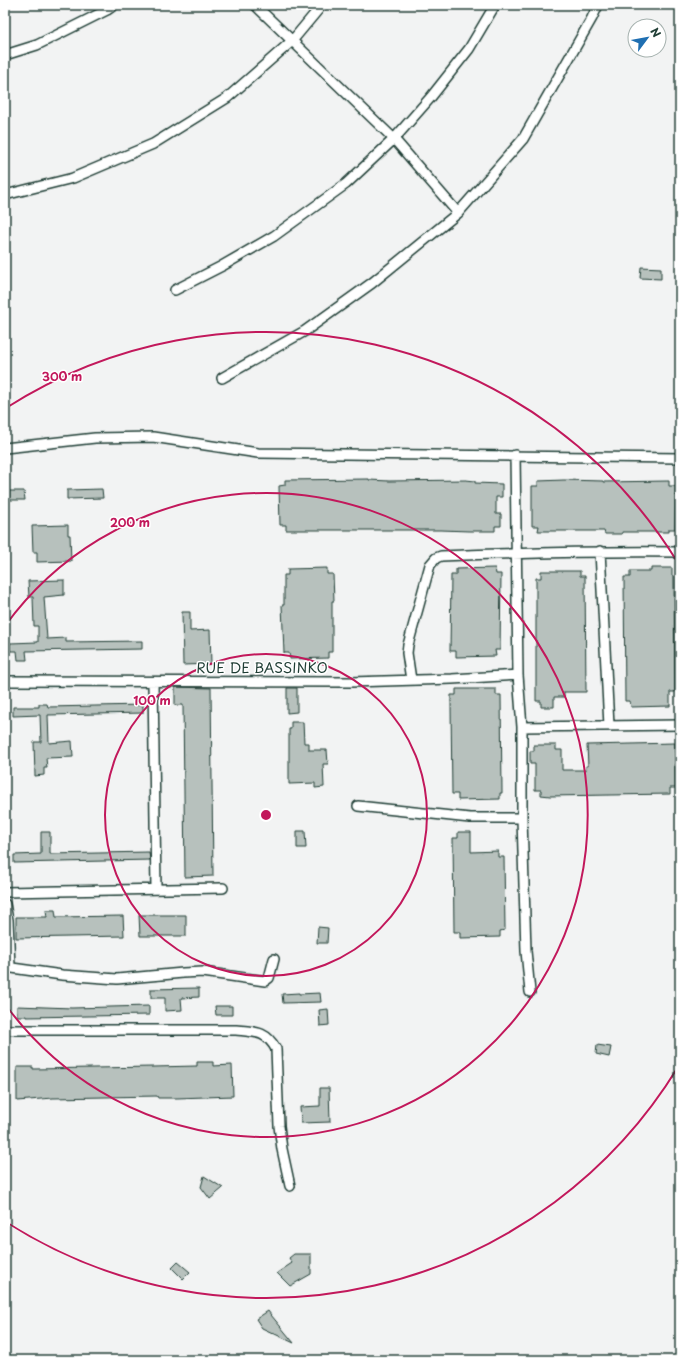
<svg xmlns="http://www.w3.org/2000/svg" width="685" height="1365" viewBox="0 0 685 1365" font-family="'Playpen Sans',sans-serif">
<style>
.building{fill:#b7c1bd;stroke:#1f3d34}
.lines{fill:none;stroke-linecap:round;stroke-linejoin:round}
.street-casing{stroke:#1f3d34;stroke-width:12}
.street{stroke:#fff;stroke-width:9}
.ring{fill:none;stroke:#c2185b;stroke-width:2}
.labels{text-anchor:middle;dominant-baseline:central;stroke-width:3;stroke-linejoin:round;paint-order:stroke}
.street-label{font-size:14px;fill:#1f3d34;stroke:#fff}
.centre{fill:#c2185b;stroke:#fff;stroke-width:2}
.ring-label{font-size:12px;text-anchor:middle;font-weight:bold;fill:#c2185b;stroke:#fff;stroke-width:3;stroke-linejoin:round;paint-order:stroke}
</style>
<rect width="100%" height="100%" fill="#f2f3f3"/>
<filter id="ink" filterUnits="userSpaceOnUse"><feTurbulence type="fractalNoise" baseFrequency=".025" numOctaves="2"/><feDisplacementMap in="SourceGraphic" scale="8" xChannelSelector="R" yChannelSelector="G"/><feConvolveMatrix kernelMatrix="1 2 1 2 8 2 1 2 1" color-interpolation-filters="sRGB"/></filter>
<g filter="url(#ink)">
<path class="building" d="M 641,267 L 661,268 L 661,279 L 640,278 Z
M 369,479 L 369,480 L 389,481 L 466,480 L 475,481 L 475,483 L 502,484 L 502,497 L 496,497 L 496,514 L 501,514 L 501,526 L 495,526 L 495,531 L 469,531 L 441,530 L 286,530 L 286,525 L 280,525 L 279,486 L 285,485 L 285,480 Z
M 564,480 L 603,481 L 603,482 L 669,481 L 669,486 L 676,486 L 675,529 L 669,529 L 669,532 L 622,532 L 622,534 L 605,534 L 604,531 L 538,531 L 539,526 L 532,526 L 532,486 L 538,486 L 538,481 Z
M 102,489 L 103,498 L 67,499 L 67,490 Z
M 9,491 L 24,491 L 25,500 L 9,500 Z
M 68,525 L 68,535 L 70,535 L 71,561 L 37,562 L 37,552 L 33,552 L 32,526 Z
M 327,568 L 327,574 L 333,574 L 334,601 L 332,601 L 332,652 L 328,652 L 328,658 L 290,659 L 289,653 L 284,653 L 282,605 L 284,605 L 284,575 L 288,575 L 288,569 Z
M 495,568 L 496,574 L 501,574 L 500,650 L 495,650 L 496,656 L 456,657 L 456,651 L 450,651 L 451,575 L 456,575 L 456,569 Z
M 651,568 L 672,568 L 672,576 L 674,576 L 675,692 L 670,692 L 670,706 L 631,707 L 630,701 L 625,701 L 624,577 L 630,577 L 630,571 L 651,571 Z
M 541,571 L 580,571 L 580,576 L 585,576 L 586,692 L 564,692 L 564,697 L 554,697 L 554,707 L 541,707 L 541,701 L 536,701 L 536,578 L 541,578 Z
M 64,580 L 64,595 L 44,597 L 47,639 L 66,638 L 66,642 L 142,641 L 142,649 L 26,651 L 27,660 L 18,660 L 17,651 L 10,651 L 10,643 L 38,642 L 38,626 L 34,626 L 33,597 L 29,597 L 28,581 Z
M 182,612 L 190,612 L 190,631 L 210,630 L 211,664 L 183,665 Z
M 175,687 L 211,688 L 213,876 L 185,877 L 183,705 L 175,705 Z
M 287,688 L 297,688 L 297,712 L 287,713 Z
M 456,689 L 496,689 L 496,695 L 501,695 L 502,793 L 500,793 L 500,799 L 458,800 L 458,794 L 452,794 L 451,705 L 451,695 L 456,695 Z
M 39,704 L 47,704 L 48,707 L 143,705 L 143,713 L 48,715 L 49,743 L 72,741 L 73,757 L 46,758 L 47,768 L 44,768 L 44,775 L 35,776 L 34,742 L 41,742 L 40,715 L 13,716 L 13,707 L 39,707 Z
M 291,722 L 303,722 L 304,743 L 309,743 L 309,750 L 327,750 L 328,764 L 323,764 L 324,787 L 315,788 L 315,783 L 289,784 L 289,729 L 291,729 Z
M 675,743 L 676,788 L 670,788 L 670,794 L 550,796 L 541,795 L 541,790 L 535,790 L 535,764 L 530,764 L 530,751 L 534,751 L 534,745 L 556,745 L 556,750 L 562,750 L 562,770 L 586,770 L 586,766 L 588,766 L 587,745 Z
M 297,831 L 305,831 L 306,848 L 297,848 Z
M 41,832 L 50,832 L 50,854 L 149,852 L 150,860 L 14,863 L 14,855 L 41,854 Z
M 458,832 L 471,832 L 471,852 L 498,851 L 498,857 L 504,857 L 505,930 L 500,931 L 500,937 L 460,938 L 460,932 L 454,932 L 453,838 L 458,838 Z
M 46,910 L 55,910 L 56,917 L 123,916 L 124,936 L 16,938 L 16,917 L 47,917 Z
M 139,915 L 186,915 L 186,936 L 140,936 Z
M 318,927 L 328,928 L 327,943 L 317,943 Z
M 199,988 L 199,997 L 181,998 L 182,1010 L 165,1011 L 165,998 L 151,998 L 151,989 Z
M 299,993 L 299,994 L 320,993 L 321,1002 L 283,1003 L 282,994 Z
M 17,1006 L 72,1008 L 149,1006 L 149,1015 L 26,1017 L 26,1016 L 17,1016 Z
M 215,1006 L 232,1006 L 232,1015 L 216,1015 Z
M 328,1009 L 329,1025 L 320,1026 L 319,1010 Z
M 597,1045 L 611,1047 L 609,1057 L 596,1054 Z
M 197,1062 L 213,1062 L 213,1066 L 232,1065 L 233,1096 L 177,1098 L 158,1098 L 157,1096 L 53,1098 L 17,1101 L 17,1067 L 33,1067 L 33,1069 L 154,1067 L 197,1066 Z
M 320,1088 L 329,1088 L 330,1122 L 301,1123 L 300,1107 L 320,1106 Z
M 204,1176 L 223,1188 L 210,1199 L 201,1187 Z
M 294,1254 L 311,1254 L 311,1274 L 290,1286 L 277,1273 L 292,1263 L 289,1258 Z
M 178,1262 L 190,1272 L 183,1279 L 172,1268 Z
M 268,1311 L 271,1315 L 294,1343 L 262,1328 L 256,1319 Z"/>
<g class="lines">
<defs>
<path id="street" d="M 255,5 L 394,139 L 458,213
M 5,55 L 37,45 L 107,10 L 114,5
M 5,195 L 73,178 L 153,144 L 227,98 L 292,41 L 322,5
M 175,290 L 222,266 L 274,236 L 346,184 L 394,139 L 431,97 L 469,49 L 495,5
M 222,378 L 305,331 L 372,283 L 458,213 L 523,139 L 592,18 L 598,5
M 5,448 L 95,438 L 153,437 L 258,453 L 680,458
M 515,455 L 518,675 L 522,727 L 522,818 L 526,951 L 530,992
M 600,551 L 609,726
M 411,680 L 407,653 L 408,645 L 430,565 L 436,558 L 441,556 C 521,553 600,551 680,552
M 5,681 L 351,682 L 452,679 L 518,675
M 153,682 L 156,889
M 522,727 L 680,725
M 358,806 L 470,818 L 522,818
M 5,892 L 223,888
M 5,904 L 8,920 L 10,967
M 5,967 L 62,975 L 117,979 L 183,973 L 203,972 L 265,981 L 269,978 L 274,959
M 5,1030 L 236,1030 C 256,1032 266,1031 276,1049 L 279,1126 L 282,1149 L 290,1186"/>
</defs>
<use href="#street" class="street-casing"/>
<use href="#street" class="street"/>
</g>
</g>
<g class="ring">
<circle cx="266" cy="815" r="161"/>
<path d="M5 626A322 322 0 1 1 5 1004"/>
<path d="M678 1067A483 483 0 0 1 6 1222M6 408A483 483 0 0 1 678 563"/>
</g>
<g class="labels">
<g class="street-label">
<text x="262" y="667">RUE DE BASSINKO</text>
</g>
</g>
<circle cx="266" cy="815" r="6" class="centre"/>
<g class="ring-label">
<text x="62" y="381">300 m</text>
<text x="130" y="527">200 m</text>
<text x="152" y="705">100 m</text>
</g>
<rect width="685" height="1365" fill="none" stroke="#fff" stroke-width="20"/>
<rect x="10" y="10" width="665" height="1345" fill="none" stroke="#1f3d34" stroke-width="1.5" filter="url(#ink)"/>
<g transform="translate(647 38) rotate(58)"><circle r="19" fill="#ffffff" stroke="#a5b1ae"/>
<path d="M0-3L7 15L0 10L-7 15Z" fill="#1f6fb2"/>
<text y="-6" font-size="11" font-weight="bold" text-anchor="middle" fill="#1f3d34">N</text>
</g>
</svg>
